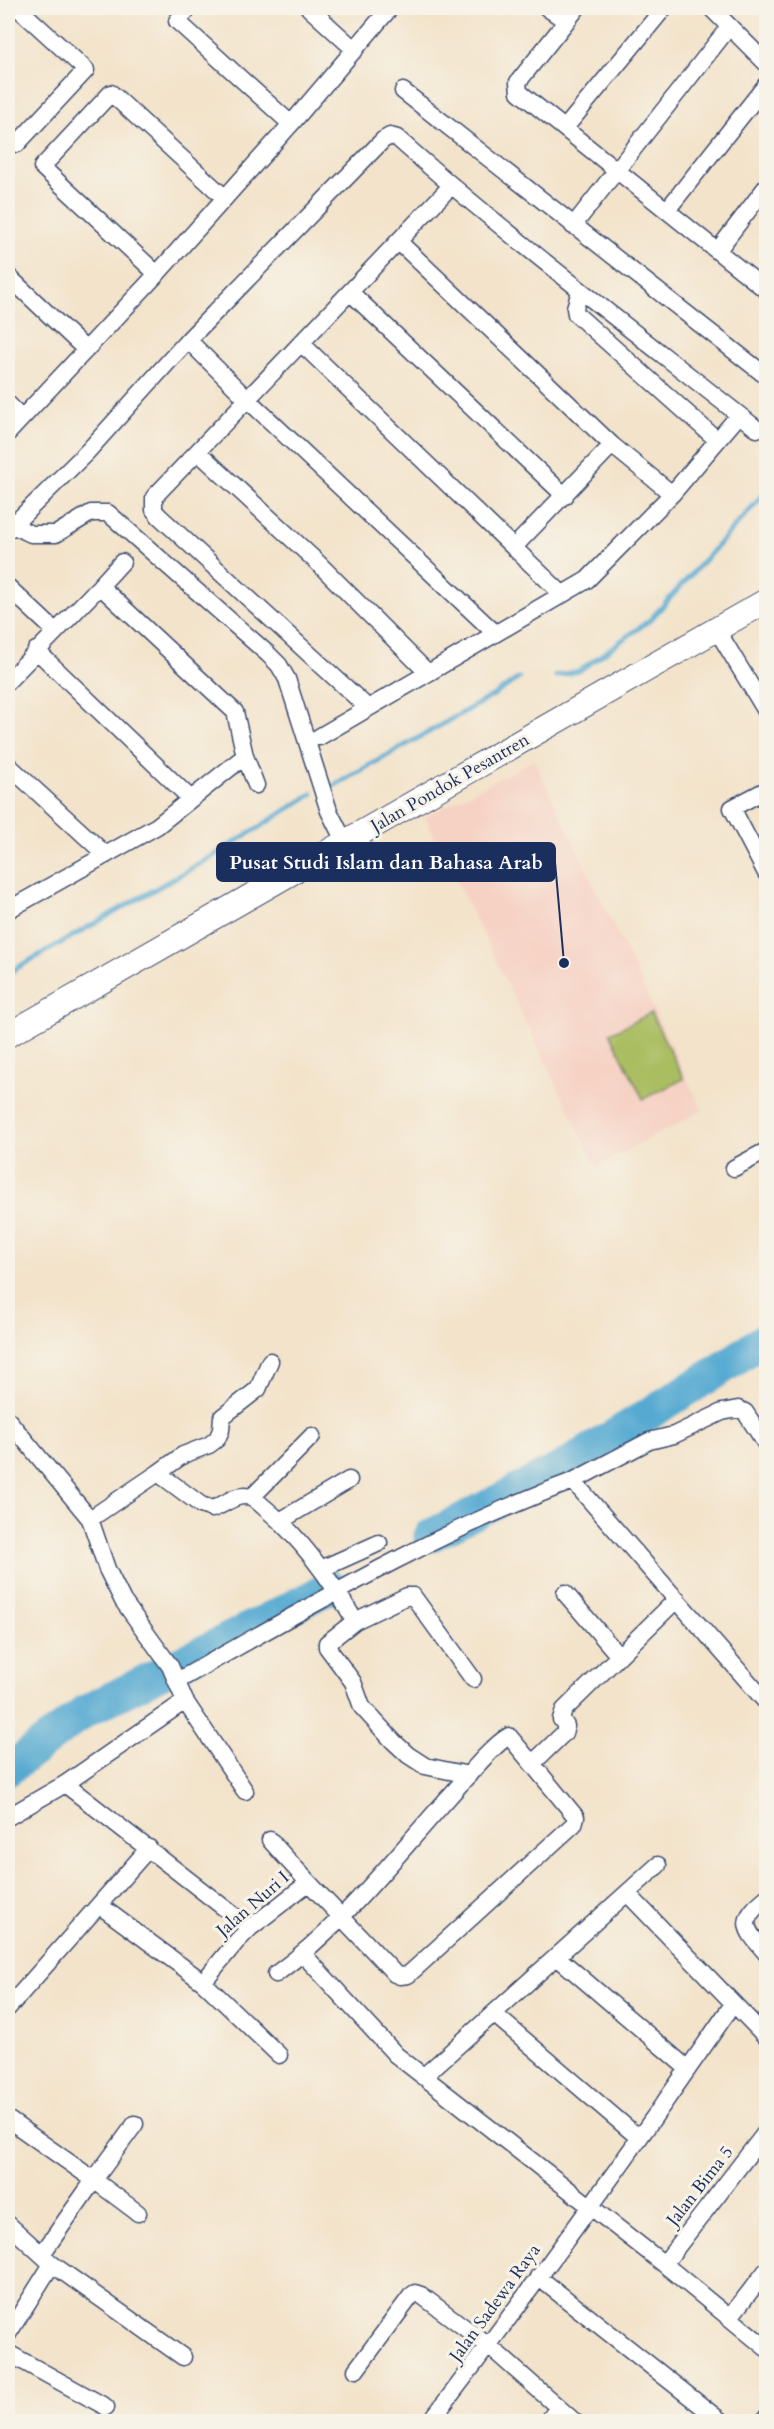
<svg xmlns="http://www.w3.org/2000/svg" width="774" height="2429" viewBox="0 0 774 2429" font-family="Cardo,serif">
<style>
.built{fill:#f6d2c4}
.green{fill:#aabd61;stroke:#627660;stroke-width:1.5}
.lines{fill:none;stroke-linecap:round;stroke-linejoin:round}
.stream{stroke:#57aad2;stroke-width:5}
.river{stroke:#57aad2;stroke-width:33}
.street-casing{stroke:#3b4a6e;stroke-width:19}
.secondary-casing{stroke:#3b4a6e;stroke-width:26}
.street{stroke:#fff;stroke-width:16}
.secondary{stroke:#fff;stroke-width:24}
.labels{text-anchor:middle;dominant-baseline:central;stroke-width:6;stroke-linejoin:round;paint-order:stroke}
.street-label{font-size:18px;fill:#1b2f5e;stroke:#f7f3e8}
.leader{fill:none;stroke:#1b2f5e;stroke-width:2}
.callout-dot{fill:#1b2f5e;stroke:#f7f3e8;stroke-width:2}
.callout{fill:#1b2f5e;stroke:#1b2f5e;stroke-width:2}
.callout-label{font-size:20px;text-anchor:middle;font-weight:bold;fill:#fff}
</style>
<rect width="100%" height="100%" fill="#f7f3e8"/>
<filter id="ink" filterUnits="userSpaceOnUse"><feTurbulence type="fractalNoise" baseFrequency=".0167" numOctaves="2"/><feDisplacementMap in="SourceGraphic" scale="12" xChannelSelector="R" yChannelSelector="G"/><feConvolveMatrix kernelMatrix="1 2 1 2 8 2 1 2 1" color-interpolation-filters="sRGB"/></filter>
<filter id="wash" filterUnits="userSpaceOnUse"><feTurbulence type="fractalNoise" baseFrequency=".008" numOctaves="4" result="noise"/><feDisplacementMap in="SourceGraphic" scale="24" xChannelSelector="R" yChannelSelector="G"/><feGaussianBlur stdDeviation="1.35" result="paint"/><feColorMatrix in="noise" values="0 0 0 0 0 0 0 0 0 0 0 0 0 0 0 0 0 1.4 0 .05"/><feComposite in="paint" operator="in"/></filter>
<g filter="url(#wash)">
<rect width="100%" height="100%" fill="#f3e3ca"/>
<path class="built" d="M 534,760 L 702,1110 L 597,1167 L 425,817 Z"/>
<path class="green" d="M 651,1013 L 684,1079 L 643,1099 L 610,1033 Z"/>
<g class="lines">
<path class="stream" d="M 556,676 L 579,671 L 650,620 L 766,492
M 328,789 L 494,695 L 519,678
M 8,973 L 213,856 L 312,794"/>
<path class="river" d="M 430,1536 L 563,1467 L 721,1369 L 766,1338
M 8,1770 L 84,1712 L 331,1587"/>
</g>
</g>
<g filter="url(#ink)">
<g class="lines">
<defs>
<path id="street" d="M 189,8 L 177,21 L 291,124
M 309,8 L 355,50
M 547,8 L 566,21
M 577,8 L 518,82 L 519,92 L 766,290
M 711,8 L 766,63
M 403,91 L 766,376
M 565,128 L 664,8
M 8,135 L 17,144 L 86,70 L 18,8
M 667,210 L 766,85
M 573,226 L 729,27
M 398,241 L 612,445 L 672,494
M 718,250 L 766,187
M 157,274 L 42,167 L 111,93 L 225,198
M 8,276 L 85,349
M 580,291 L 575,308 L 576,314 L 716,439
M 351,293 L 565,496
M 188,340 L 248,400 L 495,633
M 302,344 L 562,594
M 8,404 L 21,417
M 8,433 L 157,274 L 291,124 L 390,8
M 198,452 L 316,561 L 428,673
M 12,525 L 31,534 L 56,534 L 91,513 L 108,513 L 268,654 L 279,665 L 287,679 L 329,811 L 345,843
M 8,530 L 88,451 L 188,340 L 383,140 L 390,136 L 397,138 C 512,240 636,333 757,429
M 514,547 L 612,445
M 100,586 L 122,562
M 8,587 L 55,631
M 717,630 L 766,711
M 36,650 L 191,799
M 8,681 L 100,586 L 235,712 L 245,756 L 256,785
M 368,708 L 159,516 L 154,510 L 154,497 L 451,186
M 319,737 L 587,580 L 672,494 L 739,415
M 8,765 L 106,855
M 766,790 L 732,808 L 766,873
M 8,910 L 157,826 L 245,756
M 734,1168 L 766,1151
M 8,1420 L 90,1519 L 158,1473 L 201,1505 L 212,1509 C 225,1505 237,1492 251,1497 C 256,1499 261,1505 265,1508 C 302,1539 331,1580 355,1621 L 327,1643 L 327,1647 L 353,1682 L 362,1707 L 393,1741 L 408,1755 L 425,1766 L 469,1775
M 158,1473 L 183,1455 L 209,1445 L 217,1439 L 221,1430 L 222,1417 L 258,1389 L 270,1361
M 573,1481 L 649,1441 L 674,1435 L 722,1412 L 738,1409 L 745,1412 L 766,1444
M 252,1497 L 312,1436
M 90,1519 L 107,1569 L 123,1601 L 170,1666 L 185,1701 L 245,1791
M 280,1521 L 349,1480
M 321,1569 L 379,1543
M 565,1593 L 619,1656
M 355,1621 L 407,1596 L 413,1596 L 473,1679
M 177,1681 C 307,1608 433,1533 573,1481 L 766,1702
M 533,1763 L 564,1733 L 566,1726 L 561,1719 L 564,1710 L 677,1599
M 65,1784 L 250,1928
M 8,1817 L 65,1784 L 185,1701
M 270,1840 C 310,1886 354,1929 395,1974 L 400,1976 L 408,1975 L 574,1824 L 576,1817 L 509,1736 C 492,1745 463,1782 448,1798 C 394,1858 342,1926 276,1974
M 627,1893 L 766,2037
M 766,1898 C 738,1921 744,1928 766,1953
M 99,1905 L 203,1982 L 279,2055
M 303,1954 L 396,2055 L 664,2264 L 766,2348
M 557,1957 L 688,2069
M 203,1982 L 237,1941 L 250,1928 L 308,1883
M 8,2008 L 149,1848
M 494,2014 L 639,2138
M 423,2077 L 658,1865
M 9,2120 L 94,2180 L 42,2254
M 135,2124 L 94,2180 L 138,2213
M 8,2224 L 52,2264 L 8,2334
M 52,2264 L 183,2357
M 664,2264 L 766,2132
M 538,2277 L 722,2422
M 730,2317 L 766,2271
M 8,2353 L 106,2407
M 356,2370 L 411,2296 L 415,2293 L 421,2295 L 489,2346 L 575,2422
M 430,2422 C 535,2286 635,2146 733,2004
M 548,2422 L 558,2407
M 764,2422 L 766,2418"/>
<path id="secondary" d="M 8,1035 L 766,601"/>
</defs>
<use href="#street" class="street-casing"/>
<use href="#secondary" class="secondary-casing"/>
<use href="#street" class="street"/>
<use href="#secondary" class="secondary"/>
</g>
</g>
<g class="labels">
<g class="street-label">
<text transform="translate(450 783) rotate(-30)">Jalan Pondok Pesantren</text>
<text transform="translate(253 1904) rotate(-41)">Jalan Nuri I</text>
<text transform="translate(700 2186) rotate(-52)">Jalan Bima 5</text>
<text transform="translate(495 2303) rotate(-54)">Jalan Sadewa Raya</text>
</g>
</g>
<path class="leader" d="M564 963L555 862"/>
<circle class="callout-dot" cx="564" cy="963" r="6"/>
<rect class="callout" x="217" y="843" width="338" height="38" rx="6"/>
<g class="callout-label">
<text x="386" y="869">Pusat Studi Islam dan Bahasa Arab</text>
</g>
<rect width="774" height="2429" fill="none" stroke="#f7f3e8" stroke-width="30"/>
</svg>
